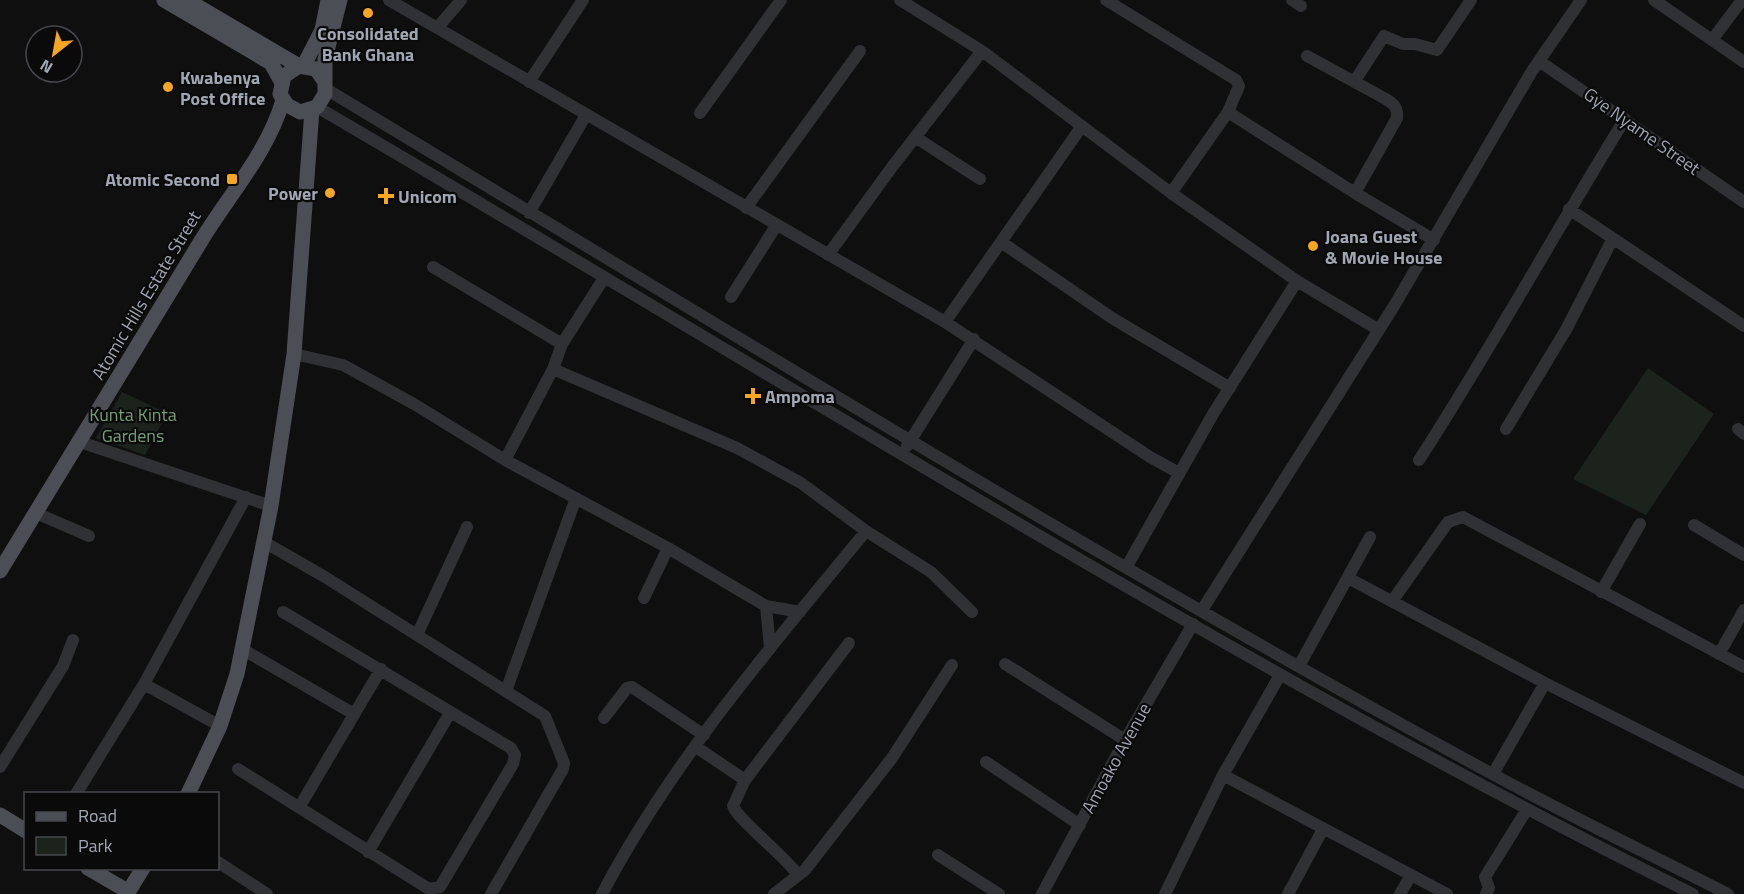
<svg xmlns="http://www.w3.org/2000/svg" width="1744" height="894" viewBox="0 0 1744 894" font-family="'Titillium Web',sans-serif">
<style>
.green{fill:#1b231c}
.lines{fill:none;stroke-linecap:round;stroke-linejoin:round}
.minor{stroke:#303135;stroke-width:12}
.major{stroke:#4c4e55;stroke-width:15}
.poi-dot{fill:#f5a623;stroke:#0a0a0b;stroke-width:2}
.labels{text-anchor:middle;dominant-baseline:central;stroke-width:4.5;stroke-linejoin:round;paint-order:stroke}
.poi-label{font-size:18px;font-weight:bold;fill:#a0a6b2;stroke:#0a0a0b;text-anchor:start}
.street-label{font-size:18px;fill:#a0a6b2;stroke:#0a0a0b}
.park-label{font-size:18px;fill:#769e77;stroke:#0a0a0b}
</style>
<rect width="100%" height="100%" fill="#0f0f10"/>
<path class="green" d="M 1648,368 L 1714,414 L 1646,515 L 1573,479 Z
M 122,392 L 167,413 L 145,455 L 96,438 Z"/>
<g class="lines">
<path class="minor" d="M 389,0 L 945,322 L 1150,457 L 1179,473
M 900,0 L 982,51 L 1171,193 L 1297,281 L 1379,330
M 1106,0 L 1236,80 L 1239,86 L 1228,112 L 1171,193
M 1292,0 L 1301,6
M 1654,0 L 1744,62
M 438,27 L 461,0
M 1712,40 L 1742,0
M 1307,56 L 1384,98 C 1394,104 1398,107 1397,118 L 1355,193
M 1539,61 L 1744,202
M 529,82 L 583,0
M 1354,82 L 1384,36 L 1403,44 L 1415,44 L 1437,50 L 1471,0
M 326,89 C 714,322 1098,560 1496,776 C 1572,817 1651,855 1728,894
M 317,107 C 773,373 1219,658 1693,894
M 1228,112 L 1355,193 L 1434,240
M 700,113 L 781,0
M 915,137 L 980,179
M 746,208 L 860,51
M 1569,209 L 1744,326
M 529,213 L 586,115
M 1001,242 L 1112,318 L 1230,388
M 828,255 L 892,167 L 982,51
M 433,267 L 562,344
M 731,297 L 776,226
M 945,322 L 1082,126
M 294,354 L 343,365 L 414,404 L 505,460 L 668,548 L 766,606 L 770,648
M 553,369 L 737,448 L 801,483 L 866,531 L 931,572 L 972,612
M 1506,429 L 1567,328 L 1612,240
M 1738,429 L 1744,434
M 80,442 L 271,506
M 907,446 L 974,339
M 505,460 L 553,369 L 562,344 L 604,278
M 1419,460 C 1491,349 1555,232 1625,119
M 36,513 L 89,536
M 1694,525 L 1744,555
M 264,542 L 325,577 L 545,716 L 564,763 L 563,769 L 491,894
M 1127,566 L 1213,414 L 1297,281
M 1348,578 L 1545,683 L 1744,783
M 1601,592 L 1640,524
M 644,598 L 668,548
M 1393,600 L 1448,522 L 1463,517 L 1744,667
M 766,606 L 800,612
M 1202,610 L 1394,306 L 1532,71 L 1581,0
M 417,635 L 467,527
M 242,649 L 354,714
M 1719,654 L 1744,610
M 1005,664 L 1125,740
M 1299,666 L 1370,537
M 144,684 L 220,726
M 506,691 L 576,498
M 604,718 L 627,688 L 632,687 L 704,735
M 696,747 L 745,780
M 986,762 L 1080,825
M 0,767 L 63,666 L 73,640
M 238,769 L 429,889 L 440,887 L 513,764 L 515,755 L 511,748 L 283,612
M 1493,774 L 1545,683
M 1223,775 L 1447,894
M 76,794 L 144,684 L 246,497
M 300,806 L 381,669
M 368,852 L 450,713
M 938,855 L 999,894
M 218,862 L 267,894
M 798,875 C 785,856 737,819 733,806 L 745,780 L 849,643
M 602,894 C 672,761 771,647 866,531
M 774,894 L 805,870 L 892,758 L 952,665
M 1042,894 L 1125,740 L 1193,624
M 1165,894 L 1223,775 L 1280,675
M 1288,894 L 1323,829
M 1400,894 L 1411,875
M 1486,894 L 1489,888 L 1485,877 L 1526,811"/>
<path class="major" d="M 164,0 L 271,63 L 281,81
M 187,0 L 299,66
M 304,65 L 322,30 L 328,0
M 325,82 L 316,69 L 299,66 L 284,76 L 280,94 L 287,105 L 300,112 L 317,107 L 325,94 L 325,59 L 340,0
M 0,571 C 68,461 134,351 201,241 C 229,195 268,152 283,100
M 188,794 L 220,726 L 237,674 L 271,506 L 294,354 L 312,110
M 0,815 L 26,831
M 88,868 L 129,892
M 127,894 L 143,868"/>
</g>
<g class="poi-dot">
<circle cx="368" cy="13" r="6"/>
<circle cx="168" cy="87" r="6"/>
<rect x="226" y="173" width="12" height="12" rx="3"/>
<circle cx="330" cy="193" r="6"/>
<path d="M383 187h6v6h6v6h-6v6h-6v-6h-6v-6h6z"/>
<circle cx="1313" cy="246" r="6"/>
<path d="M750 387h6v6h6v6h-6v6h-6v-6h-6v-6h6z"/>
</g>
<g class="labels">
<g class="poi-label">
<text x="368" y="33" text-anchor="middle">Consolidated<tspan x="368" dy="21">Bank Ghana</tspan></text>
<text x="180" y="77">Kwabenya<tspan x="180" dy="21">Post Office</tspan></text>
<text x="220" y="179" text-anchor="end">Atomic Second</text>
<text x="318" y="193" text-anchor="end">Power</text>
<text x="398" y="196">Unicom</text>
<text x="1325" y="236">Joana Guest<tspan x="1325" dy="21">&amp; Movie House</tspan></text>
<text x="765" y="396">Ampoma</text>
</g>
<g class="street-label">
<text transform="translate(1642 131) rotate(35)">Gye Nyame Street</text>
<text transform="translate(146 295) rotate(-59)">Atomic Hills Estate Street</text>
<text transform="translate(1116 758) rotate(-61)">Amoako Avenue</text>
</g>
<g class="park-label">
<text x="133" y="414">Kunta Kinta<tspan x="133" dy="21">Gardens</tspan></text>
</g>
</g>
<rect x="24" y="792" width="195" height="78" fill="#0a0a0b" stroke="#46484e" stroke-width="1.5"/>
<rect x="36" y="812" width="30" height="9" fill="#4c4e55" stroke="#46484e" stroke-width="1.5"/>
<text x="78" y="822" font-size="18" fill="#a0a6b2">Road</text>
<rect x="36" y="837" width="30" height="18" fill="#1b231c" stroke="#46484e" stroke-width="1.5"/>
<text x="78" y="852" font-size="18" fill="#a0a6b2">Park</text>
<g transform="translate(54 54) rotate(211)"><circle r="28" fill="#0a0a0b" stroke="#46484e" stroke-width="1.5"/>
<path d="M0-4.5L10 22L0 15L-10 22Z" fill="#f5a623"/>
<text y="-9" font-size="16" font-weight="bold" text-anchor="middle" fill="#a0a6b2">N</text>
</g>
</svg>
